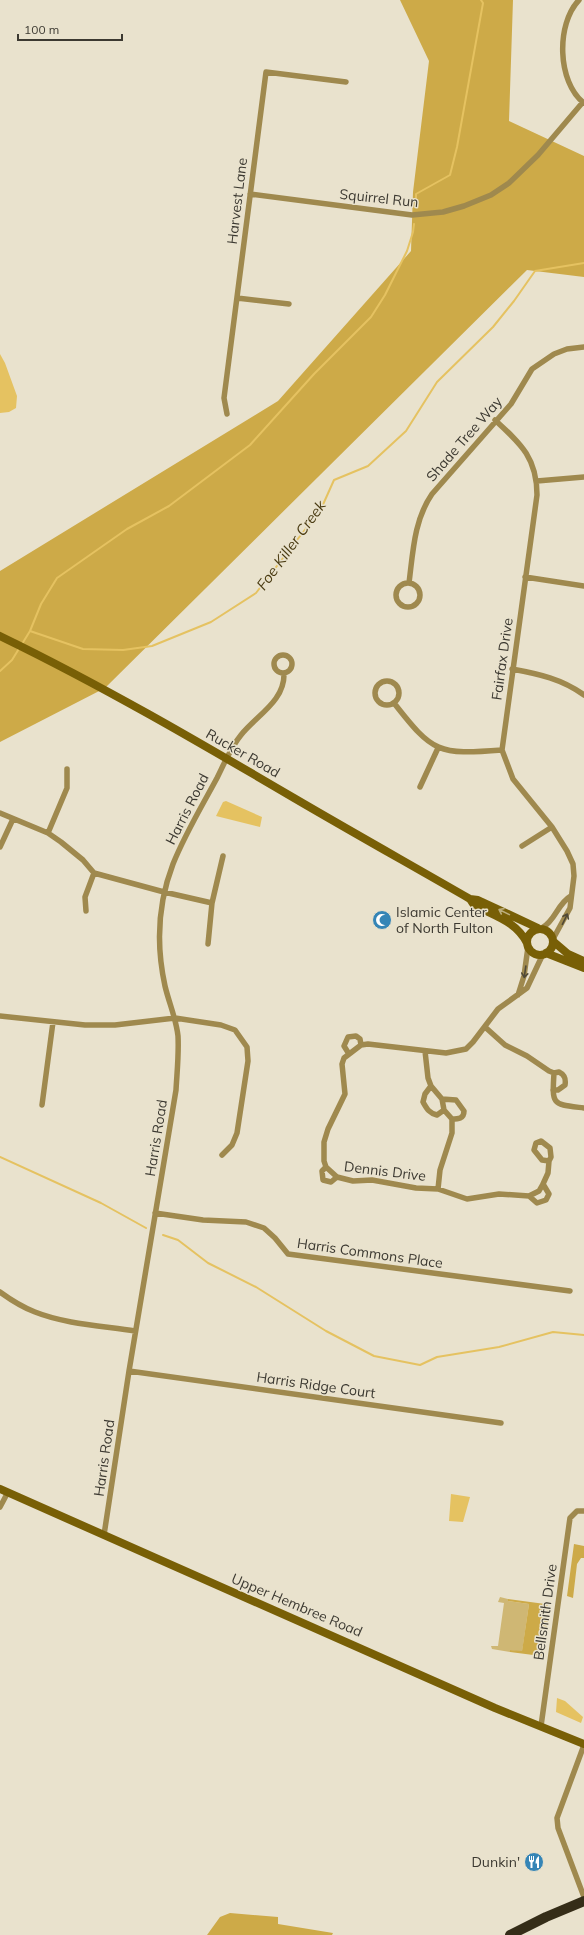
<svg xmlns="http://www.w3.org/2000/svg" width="584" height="1935" viewBox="0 0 584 1935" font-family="Mulish,sans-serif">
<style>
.green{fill:#cfb774}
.forest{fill:#cdaa48}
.water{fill:#e5c261}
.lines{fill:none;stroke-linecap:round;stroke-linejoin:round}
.stream{stroke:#e5c261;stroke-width:2}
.street{stroke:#9f894e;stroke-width:5.5}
.secondary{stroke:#785f06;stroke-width:8}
.highway{stroke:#352d18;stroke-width:10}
.oneway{stroke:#bcae7d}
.oneway2{stroke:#504937}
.labels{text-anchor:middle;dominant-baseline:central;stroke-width:3;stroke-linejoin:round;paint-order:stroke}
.street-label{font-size:14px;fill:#3c3931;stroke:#e9e2cd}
.poi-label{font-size:14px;fill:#3c3931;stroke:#e9e2cd;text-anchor:start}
.water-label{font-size:15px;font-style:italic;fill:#4a3b12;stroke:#e9e2cd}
</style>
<rect width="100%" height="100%" fill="#e9e2cd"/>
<path class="green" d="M 500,1597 L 508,1599 L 508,1601 L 529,1604 L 522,1652 L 510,1650 L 510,1652 L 492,1649 L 491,1646 L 498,1646 L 504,1603 L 498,1602 Z"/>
<path class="forest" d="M 400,0 L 513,0 L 509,121 L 584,156 L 584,277 L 527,270 L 105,688 L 0,742 L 0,571 L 278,401 L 411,251 L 413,192 L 429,61 Z
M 574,1544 L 584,1546 L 584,1558 L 581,1558 L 577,1564 L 573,1598 L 567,1596 Z
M 508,1599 L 545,1604 L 550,1607 L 543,1654 L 541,1656 L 510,1652 L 510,1650 L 522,1651 L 529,1604 L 508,1601 Z
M 230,1913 L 278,1917 L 278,1924 L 333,1933 L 332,1935 L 207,1935 L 220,1917 Z"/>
<path class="water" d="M 0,354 L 5,363 L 17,396 L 16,408 L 9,412 L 0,413 Z
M 226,801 L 262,817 L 260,827 L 216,816 L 223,802 Z
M 451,1494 L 470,1497 L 463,1522 L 449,1521 Z
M 557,1698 L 565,1701 L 583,1717 L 581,1723 L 556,1712 Z"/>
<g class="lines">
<path class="stream" d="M 416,204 L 416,194 L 450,175 L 457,147 L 483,3 L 481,0
M 30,631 L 41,604 L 57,578 L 127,529 L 169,506 L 250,445 L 314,374 L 371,317 L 385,295 L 407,251 L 413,232 L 414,224
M 22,644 L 30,631 L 83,649 L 123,650 L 152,646 L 211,622 L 256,593 L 321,509 L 334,480 L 368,466 L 406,431 L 437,382 L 493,327 L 514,301 L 535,271 L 584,263
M 0,671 L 12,660 L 20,647
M 0,1157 L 101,1203 L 146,1228
M 163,1235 L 178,1240 L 208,1263 L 256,1287 L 326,1331 L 374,1356 L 420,1365 L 437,1357 L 499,1347 L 553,1332 L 584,1335"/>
<path class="street" d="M 579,0 C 556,24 557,82 584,103
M 250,194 L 412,215 L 443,212 L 464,206 L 491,195 L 509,183 L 538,155 L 583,102
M 237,298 L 289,304
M 227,414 L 224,398 L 266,72 L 346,82
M 495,420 C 521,444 537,458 537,495 L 502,750 L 513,779 L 552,827 L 567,851 L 573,864 L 574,876 L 570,908 L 553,939
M 537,481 L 584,477
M 525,577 L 584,586
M 409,583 C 413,552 414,520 432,494 L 511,404 L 532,369 L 554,354 L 567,349 L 584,347
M396 595a12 12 0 1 1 24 0a12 12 0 1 1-24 0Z
M274 664a9 9 0 1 1 18 0a9 9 0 1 1-18 0Z
M 512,669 C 539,674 562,679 584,695
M375 693a12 12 0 1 1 24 0a12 12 0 1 1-24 0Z
M 394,703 C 433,753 438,755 502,750
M 420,787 L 438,748
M 0,813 L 48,833 L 61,842 L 83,860 L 94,873 L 164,892 L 212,903
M 48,833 L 67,788 L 67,769
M 522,846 L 552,827
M 0,847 L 13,819
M 86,911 L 85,897 L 94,873
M 542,928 C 556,920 557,904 571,896
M 208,944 L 212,903 L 223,856
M 543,954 L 527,988 L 498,1009 L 473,1042 L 466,1049 L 446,1053 L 368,1044 L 361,1045 L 344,1058 L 342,1064 L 345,1094 L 328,1129 L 324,1142 L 324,1161 L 326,1167 L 337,1177 L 353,1181 L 372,1180 L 416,1188 L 438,1189 L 467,1199 L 499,1194 L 529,1196 L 539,1191 L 543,1184 L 548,1173 L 549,1161
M 518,995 L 524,976 L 528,947
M 0,1016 L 85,1025 L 115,1025 L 175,1018 L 221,1025 L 235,1030 L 247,1047 L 248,1061 L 237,1133 L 232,1145 L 222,1155
M 485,1027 L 505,1045 L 527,1056 L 549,1071 L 554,1073 L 559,1072 C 565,1075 566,1079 565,1085 L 558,1090 L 553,1090
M 425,1051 L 428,1078 L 431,1086 L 442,1099 L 444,1110 L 452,1119 L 452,1133 L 440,1170 L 438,1189
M 349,1054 L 344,1046 L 348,1037 L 356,1036 L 360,1039 L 361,1045
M 554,1073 C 552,1106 552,1104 584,1108
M 431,1086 L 425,1094 L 423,1102 C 427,1109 429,1113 437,1115 L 444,1110
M 442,1099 L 456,1100 L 464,1111 C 464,1119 458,1119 452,1119
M 42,1105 L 53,1022
M 541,1141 L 550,1148 L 551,1157 L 549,1161 L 542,1160 L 534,1150 L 536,1143 Z
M 326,1167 L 322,1171 L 323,1180 L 331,1182 L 337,1177
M 529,1196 L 537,1203 L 546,1200 L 549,1194 L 543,1184
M 155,1213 L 203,1220 L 246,1222 L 264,1228 L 275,1238 L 288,1254 L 570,1291
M 0,1292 C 11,1300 22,1307 35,1312 C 65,1324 103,1326 135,1331
M 129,1371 L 501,1423
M 0,1507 L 8,1492
M 104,1535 L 129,1371 L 176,1090 C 177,1072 179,1054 178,1036 C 176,1018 169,1003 165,986 C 156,945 158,903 173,864 C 185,834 202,806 217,778 C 224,764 231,747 241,735 C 257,715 285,701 284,673
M 541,1726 L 569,1525 L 570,1518 L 577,1511 L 584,1511
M 584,1745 L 557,1818 L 558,1828 L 584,1897"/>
<path class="secondary" d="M 0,636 C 101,685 197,741 294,798 C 352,832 411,865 470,899 L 474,905 C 494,916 516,921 527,943
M 470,899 L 478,900 L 538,928
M527 942a13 13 0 1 1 26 0a13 13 0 1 1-26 0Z
M 554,942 L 568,954 L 584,961
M 546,953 L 584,968
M 0,1489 L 495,1708 L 584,1744"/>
<path class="highway" d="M 510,1935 L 546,1917 L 584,1901"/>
</g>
<defs><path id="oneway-shaft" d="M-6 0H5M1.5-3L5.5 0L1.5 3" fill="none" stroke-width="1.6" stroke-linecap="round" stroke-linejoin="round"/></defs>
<use class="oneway" href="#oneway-shaft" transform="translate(504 912) rotate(-154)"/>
<g class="oneway2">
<use href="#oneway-shaft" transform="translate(565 919) rotate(-64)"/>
<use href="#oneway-shaft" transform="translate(525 972) rotate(98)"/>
</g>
<defs>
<symbol id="mosque-disc" viewBox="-11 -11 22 22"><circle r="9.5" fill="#3585b6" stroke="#e9e2cd"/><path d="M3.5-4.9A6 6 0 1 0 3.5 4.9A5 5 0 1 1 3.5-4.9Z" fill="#fff"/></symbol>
<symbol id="restaurant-disc" viewBox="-11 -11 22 22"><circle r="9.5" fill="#3585b6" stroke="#e9e2cd"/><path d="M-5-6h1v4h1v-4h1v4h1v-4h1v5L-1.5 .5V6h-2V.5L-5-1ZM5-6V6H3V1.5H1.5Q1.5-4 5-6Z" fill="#fff"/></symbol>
</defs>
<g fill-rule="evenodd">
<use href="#mosque-disc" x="371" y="909" width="22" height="22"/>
<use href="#restaurant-disc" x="523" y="1851" width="22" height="22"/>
</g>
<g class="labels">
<g class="street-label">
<text transform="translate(379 198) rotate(6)">Squirrel Run</text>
<text transform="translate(237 201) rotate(-83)">Harvest Lane</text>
<text transform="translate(464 439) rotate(-49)">Shade Tree Way</text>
<text transform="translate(502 659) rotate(-82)">Fairfax Drive</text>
<text transform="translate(243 753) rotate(30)">Rucker Road</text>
<text transform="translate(187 809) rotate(-63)">Harris Road</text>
<text transform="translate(156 1138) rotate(-81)">Harris Road</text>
<text transform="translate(385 1171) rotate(7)">Dennis Drive</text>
<text transform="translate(370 1253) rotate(8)">Harris Commons Place</text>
<text transform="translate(316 1385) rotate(8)">Harris Ridge Court</text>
<text transform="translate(104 1458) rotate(-82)">Harris Road</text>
<text transform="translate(297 1605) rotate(23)">Upper Hembree Road</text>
<text transform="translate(545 1612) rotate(-82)">Bellsmith Drive</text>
</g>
<g class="poi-label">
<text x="396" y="912">Islamic Center<tspan x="396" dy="16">of North Fulton</tspan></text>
<text x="520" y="1862" text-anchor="end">Dunkin'</text>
</g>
<g class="water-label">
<text transform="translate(291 545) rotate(-54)">Foe Killer Creek</text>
</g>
</g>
<path d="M18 34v6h104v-6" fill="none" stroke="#3c3931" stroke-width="2"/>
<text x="24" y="34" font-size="12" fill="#3c3931" stroke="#e9e2cd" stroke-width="3" paint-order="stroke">100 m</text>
</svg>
